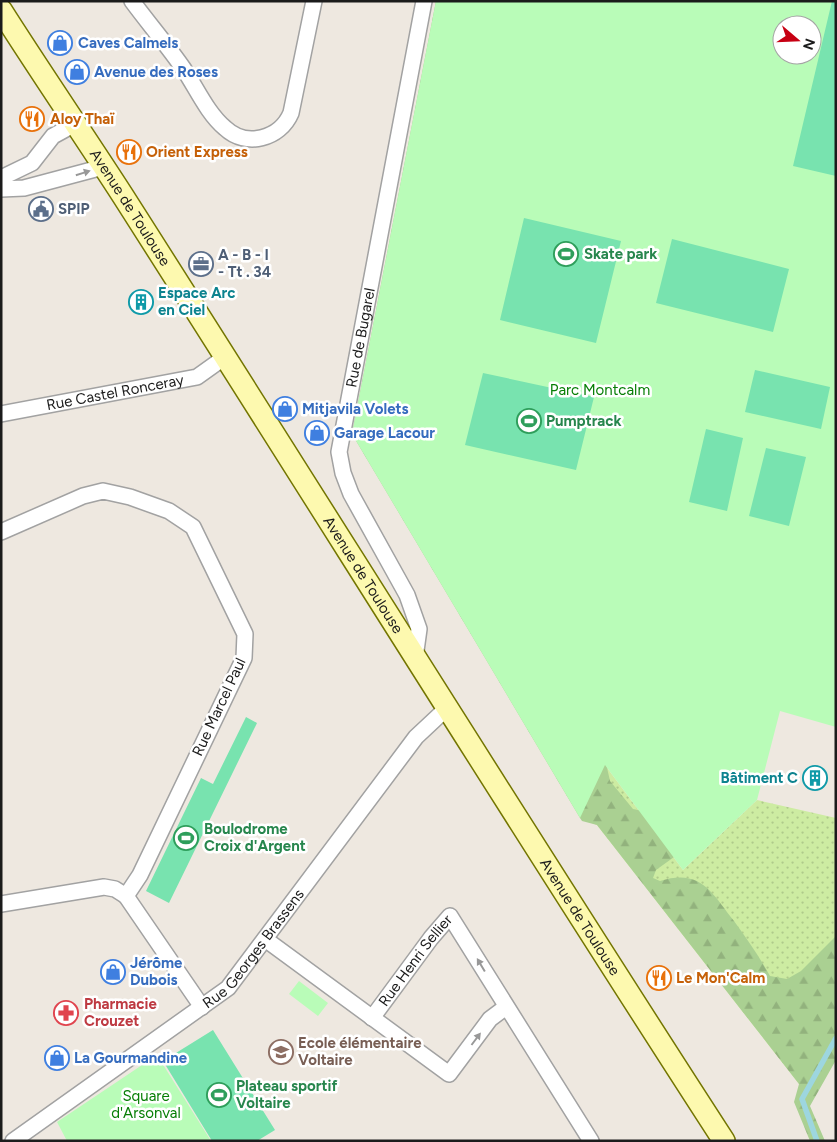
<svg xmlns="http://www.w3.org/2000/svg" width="837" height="1142" viewBox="0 0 837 1142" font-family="Figtree,sans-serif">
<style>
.grass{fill:url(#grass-dots)}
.forest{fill:url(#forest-firs)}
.park{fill:#b9fcb8;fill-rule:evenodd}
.pitch{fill:#78e3af}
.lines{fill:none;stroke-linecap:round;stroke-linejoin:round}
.stream{stroke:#9dd6df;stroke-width:5.5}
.street-casing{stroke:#a2a2a2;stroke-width:18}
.secondary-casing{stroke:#737500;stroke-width:24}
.street{stroke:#fff;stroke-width:15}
.secondary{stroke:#fdf9af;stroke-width:21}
.oneway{fill:#989898}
.labels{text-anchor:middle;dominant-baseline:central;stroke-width:5;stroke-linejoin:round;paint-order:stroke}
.shop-label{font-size:15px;font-weight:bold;fill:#366cbe;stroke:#fff;text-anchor:start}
.food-label{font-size:15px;font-weight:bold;fill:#c56008;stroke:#fff;text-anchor:start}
.street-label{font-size:15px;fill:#1b1b1b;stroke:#fff}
.service-label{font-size:15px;font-weight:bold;fill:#4e5e75;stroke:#fff;text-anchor:start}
.leisure-label{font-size:15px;font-weight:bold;fill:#27864d;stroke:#fff;text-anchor:start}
.culture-label{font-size:15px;font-weight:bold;fill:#0d838f;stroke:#fff;text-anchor:start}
.park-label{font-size:15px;fill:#067e05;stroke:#fff}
.health-label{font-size:15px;font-weight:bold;fill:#be3a42;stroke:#fff;text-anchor:start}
.education-label{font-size:15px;font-weight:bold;fill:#785e54;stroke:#fff;text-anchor:start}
</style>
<defs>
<pattern id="grass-dots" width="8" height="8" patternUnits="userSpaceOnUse" patternTransform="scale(1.25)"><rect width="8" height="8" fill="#cdeca2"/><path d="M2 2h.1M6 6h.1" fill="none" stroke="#afca8b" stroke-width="1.8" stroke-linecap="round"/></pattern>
<pattern id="forest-firs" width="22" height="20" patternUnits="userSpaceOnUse" patternTransform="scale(1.25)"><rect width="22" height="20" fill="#aad092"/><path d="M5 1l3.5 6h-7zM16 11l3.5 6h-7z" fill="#92b27d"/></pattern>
</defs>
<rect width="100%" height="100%" fill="#eee8e0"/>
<path class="grass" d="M 605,765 L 683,870 L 757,800 L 836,818 L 836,1023 L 799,1084 L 597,825 L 580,818 Z"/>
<path class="forest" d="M 436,1 L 610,781 L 633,809 L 643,811 L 695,842 L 656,870 L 653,878 L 660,881 C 701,868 712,893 734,921 C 747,939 759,956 770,976 L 787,979 L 801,971 L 836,936 L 836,1060 L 810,1106 L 825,1141 L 810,1141 L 794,1102 L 799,1084 L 597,825 L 582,821 L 580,818 L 352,434 Z"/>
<path class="park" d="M 436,1 L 836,1 L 836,727 L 780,711 L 757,800 L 683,870 L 605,765 L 580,818 L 352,434 ZM 782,25 L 812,25 L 812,55 L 782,55 Z
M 299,981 L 328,1003 L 318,1016 L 289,994 Z
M 157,1055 L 211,1141 L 67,1141 L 57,1122 Z"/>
<path class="pitch" d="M 832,1 L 836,1 L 836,176 L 793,166 Z
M 524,218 L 621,241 L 596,343 L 500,320 Z
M 672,239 L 789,269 L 773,332 L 656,303 Z
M 755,370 L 830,387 L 821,429 L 745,412 Z
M 483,373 L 594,397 L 576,470 L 465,445 Z
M 706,429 L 743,438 L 727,511 L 689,502 Z
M 766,448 L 806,457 L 789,526 L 749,516 Z
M 246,717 L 257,723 L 169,903 L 146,891 L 201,778 L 213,784 Z
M 213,1030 L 275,1130 L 257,1141 L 212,1141 L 163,1061 Z"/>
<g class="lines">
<path class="stream" d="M 817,1141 L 802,1099 L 836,1038"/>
<defs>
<g id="street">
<path d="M 132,1 C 149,24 167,45 183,68 C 196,87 207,113 225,128 C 246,148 280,139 291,113 L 314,1"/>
<path d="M 1,178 L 32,163 L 53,136 L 75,124"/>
<path d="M 1,189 L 24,188 L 103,167"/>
<path id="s1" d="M 1,414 L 197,377 L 225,357"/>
<path d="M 1,532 L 83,496 L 103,491 L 130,497 L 169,511 L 193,527 L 245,634 L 244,658 L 140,875 L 126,896 L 202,1007"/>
<path id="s2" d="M 415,658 L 419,629 L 407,595 L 351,494 L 343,473 L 339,452 L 424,1"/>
<path d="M 1,904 L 104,887 L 115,889 L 126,896"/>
<path d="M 265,939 L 449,1074 L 490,1019 L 506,1007"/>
<path id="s3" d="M 372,1018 L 431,938 L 450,916 L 591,1141"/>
<path id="s4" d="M 13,1141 L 228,988 L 416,737 L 447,708"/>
</g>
<g id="secondary">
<path id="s5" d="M 1,10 C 41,73 83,134 123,196 C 324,511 521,828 724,1141"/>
</g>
</defs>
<use href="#street" class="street-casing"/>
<use href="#secondary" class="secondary-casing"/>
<use href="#street" class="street"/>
<use href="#secondary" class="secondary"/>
</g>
<defs><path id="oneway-solid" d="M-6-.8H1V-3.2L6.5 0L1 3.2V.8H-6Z" transform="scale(1.25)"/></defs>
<g class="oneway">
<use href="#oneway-solid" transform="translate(83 173) rotate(-17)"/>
<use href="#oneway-solid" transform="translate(481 965) rotate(-121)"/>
<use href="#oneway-solid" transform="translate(476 1039) rotate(-53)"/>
</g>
<defs>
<symbol id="shop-ring" viewBox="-11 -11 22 22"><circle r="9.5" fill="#fff" stroke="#3f7fe0" stroke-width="1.5"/><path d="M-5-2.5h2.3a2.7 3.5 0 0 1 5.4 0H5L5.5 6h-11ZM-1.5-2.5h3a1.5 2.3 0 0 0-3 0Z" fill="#3f7fe0"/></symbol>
<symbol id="restaurant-ring" viewBox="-11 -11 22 22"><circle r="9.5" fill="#fff" stroke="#e8710a" stroke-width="1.5"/><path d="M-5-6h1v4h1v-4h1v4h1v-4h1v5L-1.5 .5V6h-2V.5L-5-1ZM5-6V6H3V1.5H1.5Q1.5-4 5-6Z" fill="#e8710a"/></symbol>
<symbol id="civic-ring" viewBox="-11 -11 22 22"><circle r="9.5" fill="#fff" stroke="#5c6f8a" stroke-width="1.5"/><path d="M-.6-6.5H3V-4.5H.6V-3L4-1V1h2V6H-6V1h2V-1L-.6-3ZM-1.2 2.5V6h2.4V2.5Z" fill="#5c6f8a"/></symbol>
<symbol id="stadium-ring" viewBox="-11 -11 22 22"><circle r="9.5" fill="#fff" stroke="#2e9e5b" stroke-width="1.5"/><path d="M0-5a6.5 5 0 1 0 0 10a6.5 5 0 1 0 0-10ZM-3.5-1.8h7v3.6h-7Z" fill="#2e9e5b"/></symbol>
<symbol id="office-ring" viewBox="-11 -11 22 22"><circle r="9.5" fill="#fff" stroke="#5c6f8a" stroke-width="1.5"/><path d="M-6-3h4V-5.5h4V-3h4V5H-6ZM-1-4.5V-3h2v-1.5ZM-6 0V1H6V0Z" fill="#5c6f8a"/></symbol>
<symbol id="building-ring" viewBox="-11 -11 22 22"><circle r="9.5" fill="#fff" stroke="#0f9aa8" stroke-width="1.5"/><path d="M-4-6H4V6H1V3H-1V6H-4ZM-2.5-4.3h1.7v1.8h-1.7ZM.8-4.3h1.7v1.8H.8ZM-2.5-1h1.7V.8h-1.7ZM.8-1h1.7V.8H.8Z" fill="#0f9aa8"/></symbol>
<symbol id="pharmacy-ring" viewBox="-11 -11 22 22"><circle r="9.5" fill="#fff" stroke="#e0444e" stroke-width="1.5"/><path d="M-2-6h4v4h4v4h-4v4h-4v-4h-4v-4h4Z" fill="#e0444e"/></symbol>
<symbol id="school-ring" viewBox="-11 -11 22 22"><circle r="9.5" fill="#fff" stroke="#8d6e63" stroke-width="1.5"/><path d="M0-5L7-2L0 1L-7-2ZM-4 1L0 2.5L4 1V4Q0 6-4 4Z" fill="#8d6e63"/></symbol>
</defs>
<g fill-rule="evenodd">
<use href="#shop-ring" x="46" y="29" width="28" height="28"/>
<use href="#shop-ring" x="63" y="58" width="28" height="28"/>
<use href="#restaurant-ring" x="18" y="105" width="28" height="28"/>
<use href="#restaurant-ring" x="115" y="138" width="28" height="28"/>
<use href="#civic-ring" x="27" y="195" width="28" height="28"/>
<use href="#stadium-ring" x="552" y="240" width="28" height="28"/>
<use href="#office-ring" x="187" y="250" width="28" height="28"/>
<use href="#building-ring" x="127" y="288" width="28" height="28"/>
<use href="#shop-ring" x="271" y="395" width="28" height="28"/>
<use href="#stadium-ring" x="515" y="407" width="28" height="28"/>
<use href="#shop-ring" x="303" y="419" width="28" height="28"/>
<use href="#building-ring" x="801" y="764" width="28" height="28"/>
<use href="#stadium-ring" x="172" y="824" width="28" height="28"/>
<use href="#shop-ring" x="99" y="958" width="28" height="28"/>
<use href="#restaurant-ring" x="645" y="964" width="28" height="28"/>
<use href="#pharmacy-ring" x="52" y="999" width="28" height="28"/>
<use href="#school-ring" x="267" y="1038" width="28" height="28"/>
<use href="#shop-ring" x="43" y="1044" width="28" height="28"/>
<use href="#stadium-ring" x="205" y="1081" width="28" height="28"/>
</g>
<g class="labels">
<g class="shop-label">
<text x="78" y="43">Caves Calmels</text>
<text x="94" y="72">Avenue des Roses</text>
<text x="302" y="409">Mitjavila Volets</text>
<text x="334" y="433">Garage Lacour</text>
<text x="130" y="963">Jérôme<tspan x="130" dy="17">Dubois</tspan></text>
<text x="74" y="1058">La Gourmandine</text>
</g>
<g class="food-label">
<text x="50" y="119">Aloy Thaï</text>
<text x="146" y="152">Orient Express</text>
<text x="676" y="978">Le Mon'Calm</text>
</g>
<g class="street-label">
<text stroke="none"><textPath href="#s5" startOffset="236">Avenue de Toulouse</textPath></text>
<text stroke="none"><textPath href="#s2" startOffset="341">Rue de Bugarel</textPath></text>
<text stroke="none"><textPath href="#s1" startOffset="116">Rue Castel Ronceray</textPath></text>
<text stroke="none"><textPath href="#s5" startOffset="671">Avenue de Toulouse</textPath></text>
<text transform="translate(219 707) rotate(-65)">Rue Marcel Paul</text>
<text stroke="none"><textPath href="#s5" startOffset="1076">Avenue de Toulouse</textPath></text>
<text stroke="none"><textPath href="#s4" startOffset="310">Rue Georges Brassens</textPath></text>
<text stroke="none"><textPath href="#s3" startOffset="72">Rue Henri Sellier</textPath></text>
</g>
<g class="service-label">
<text x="58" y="209">SPIP</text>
<text x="218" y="255">A - B - I<tspan x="218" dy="17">- Tt . 34</tspan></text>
</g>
<g class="leisure-label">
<text x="584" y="254">Skate park</text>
<text x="546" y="421">Pumptrack</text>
<text x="204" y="829">Boulodrome<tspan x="204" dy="17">Croix d'Argent</tspan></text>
<text x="236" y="1086">Plateau sportif<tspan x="236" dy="17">Voltaire</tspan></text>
</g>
<g class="culture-label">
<text x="158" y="293">Espace Arc<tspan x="158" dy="17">en Ciel</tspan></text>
<text x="798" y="778" text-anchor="end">Bâtiment C</text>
</g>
<g class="park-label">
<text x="600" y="390">Parc Montcalm</text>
<text x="146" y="1096">Square<tspan x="146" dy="17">d'Arsonval</tspan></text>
</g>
<g class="health-label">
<text x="84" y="1004">Pharmacie<tspan x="84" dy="17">Crouzet</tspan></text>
</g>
<g class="education-label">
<text x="298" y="1043">Ecole élémentaire<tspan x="298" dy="17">Voltaire</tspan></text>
</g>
</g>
<rect width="837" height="1142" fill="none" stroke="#1b1b1b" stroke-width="5"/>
<g transform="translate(797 40) rotate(109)"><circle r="24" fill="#ffffff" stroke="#a4a4a4"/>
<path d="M0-4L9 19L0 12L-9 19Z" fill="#c70013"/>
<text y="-8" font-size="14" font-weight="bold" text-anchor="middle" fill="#1b1b1b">N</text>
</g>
</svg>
